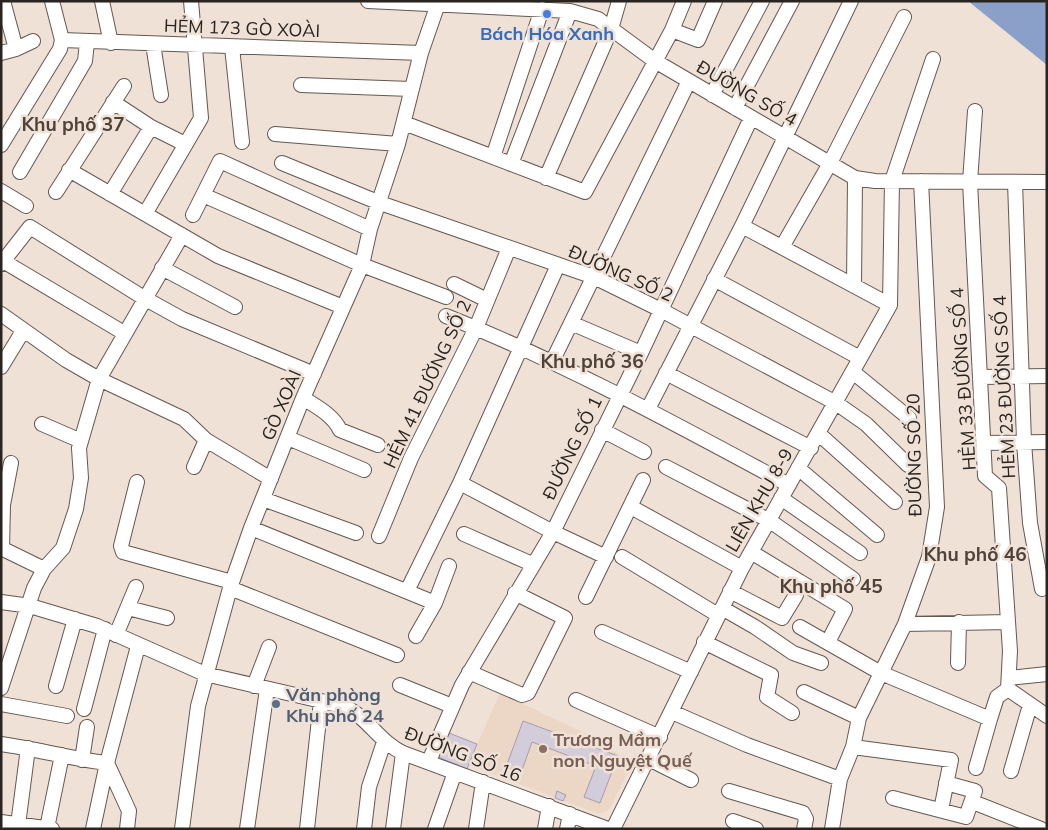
<svg xmlns="http://www.w3.org/2000/svg" width="1048" height="830" viewBox="0 0 1048 830" font-family="Mulish,sans-serif">
<style>
.built{fill:#ecd7c7}
.water{fill:#8aa0c8}
.building{fill:#d3ccdb;stroke:#a49dab}
.lines{fill:none;stroke-linecap:round;stroke-linejoin:round}
.minor-casing{stroke:#64584f;stroke-width:16}
.minor{stroke:#fff;stroke-width:14}
.shop-dot{fill:#3f7fe0;stroke:#f0e1d7;stroke-width:2}
.service-dot{fill:#5c6f8a;stroke:#f0e1d7;stroke-width:2}
.education-dot{fill:#8d6e63;stroke:#f0e1d7;stroke-width:2}
.labels{text-anchor:middle;dominant-baseline:central;stroke-width:5;stroke-linejoin:round;paint-order:stroke}
.street-label{font-size:18px;fill:#292420;stroke:#f0e1d7}
.shop-label{font-size:18px;font-weight:bold;fill:#366cbe;stroke:#f0e1d7}
.service-label{font-size:18px;font-weight:bold;fill:#4e5e75;stroke:#f0e1d7;text-anchor:start}
.education-label{font-size:18px;font-weight:bold;fill:#785e54;stroke:#f0e1d7;text-anchor:start}
.neighbourhood-label{font-size:19px;font-weight:bold;fill:#4e4239;stroke:#f0e1d7}
</style>
<rect width="100%" height="100%" fill="#f0e1d7"/>
<path class="built" d="M 500,693 L 595,738 L 594,740 L 622,756 L 623,754 L 635,759 L 609,810 L 599,814 L 468,765 Z"/>
<path class="water" d="M 968,1 L 1047,1 L 1047,65 Z"/>
<path class="building" d="M 523,721 L 618,756 L 600,803 L 584,797 L 596,766 L 532,742 L 521,773 L 506,767 Z
M 449,733 L 477,744 L 467,769 L 438,757 Z
M 557,791 L 566,795 L 563,801 L 555,798 Z"/>
<g class="lines">
<defs>
<path id="minor" d="M 3,1 L 16,49
M 102,1 L 111,43
M 368,1 L 570,11 L 598,19 L 655,61 L 855,178 L 875,181 L 1047,182
M 672,30 L 698,40 L 715,1
M 62,40 L 421,53
M 153,44 L 161,95
M 232,47 L 242,142
M 1,53 L 16,49 L 33,41
M 301,85 L 411,89
M 712,95 L 762,1
M 113,102 L 151,127 L 185,144
M 735,108 L 792,1
M 975,111 L 970,182 L 985,476 L 999,488 L 1010,651 L 1008,689
M 404,123 L 585,192 L 672,30 L 684,1
M 275,134 L 398,144
M 1,145 L 60,49 L 62,40 L 52,1
M 493,157 L 542,9
M 282,163 L 380,203 L 594,277 L 661,310 L 836,403 L 866,424 L 908,465
M 511,164 L 570,11
M 69,170 L 218,256 L 343,307
M 20,172 L 85,61 L 87,42
M 546,178 L 611,29 L 619,1
M 1015,182 L 1024,442 L 1030,523 L 1042,589
M 1,191 L 26,206
M 56,192 L 124,86
M 110,194 L 151,127
M 203,195 L 362,265 L 446,297
M 145,214 L 201,118 L 191,1
M 193,215 L 220,161 L 370,229
M 742,226 L 890,305
M 782,247 L 829,165 L 904,17
M 3,261 L 124,333
M 1,264 L 30,227 L 144,298 L 182,319 L 314,374
M 162,268 L 235,307
M 714,279 L 860,358
M 454,284 L 487,300
M 854,286 L 855,178
M 1,314 L 66,360 L 99,379 L 184,419 L 206,440 L 271,479
M 446,316 C 565,363 677,425 789,485
M 571,323 L 641,353
M 552,362 L 689,81
M 1,367 L 23,331
M 853,372 L 909,418
M 666,373 L 811,448
M 980,377 L 1047,376
M 303,398 C 317,407 333,415 340,430 L 378,445
M 648,409 L 742,226 L 851,1
M 42,424 L 81,441
M 602,430 L 644,452
M 819,434 L 895,502
M 288,438 L 364,470
M 983,443 L 1047,442
M 194,467 L 206,440
M 666,467 L 770,521 L 853,579
M 798,468 L 877,535
M 137,482 L 121,546 L 123,552 L 232,582
M 460,483 L 553,532 L 606,557
M 781,498 L 860,553
M 263,499 L 356,533
M 631,507 L 742,568
M 251,528 L 435,603
M 464,534 L 532,564
M 379,536 L 411,458 L 476,328 L 509,248
M 1,548 L 44,569
M 2,549 L 3,505 L 11,463
M 751,552 L 845,609 L 828,642
M 622,557 L 718,615
M 230,588 L 397,655
M 407,591 L 460,483 L 558,265
M 730,591 L 782,618 L 796,595
M 586,597 L 643,480
M 1,602 L 30,606 L 97,626 L 205,674 L 343,706 C 367,716 379,742 403,753 L 608,829
M 128,608 L 167,618
M 722,608 L 755,627 L 793,653 L 821,663
M 905,624 L 1008,622
M 800,627 L 881,673 L 990,719 L 997,697 L 1008,689
M 602,632 L 691,672
M 116,635 L 136,587
M 416,636 L 435,603 L 449,566
M 704,642 L 771,675 L 767,697 L 792,713
M 958,663 L 959,622
M 469,672 L 522,695 L 528,693 L 565,618 L 515,593
M 1009,678 L 1047,674
M 400,685 L 452,706
M 56,686 L 75,619
M 254,686 L 269,647
M 1,688 L 34,588 L 44,569 L 63,548 L 76,509 L 81,478 L 79,448 L 99,379 L 182,235
M 1008,689 L 1047,716
M 804,692 L 859,718
M 576,700 L 660,737
M 1,704 L 67,716
M 84,709 L 105,629
M 672,712 L 747,745 L 840,779
M 1,744 C 37,749 72,759 107,763 L 129,811 L 127,829
M 853,747 L 951,760 L 941,810
M 649,759 L 691,780
M 82,760 L 87,727
M 429,761 L 462,685 L 553,532 L 641,353 L 751,118
M 976,768 L 990,719
M 1011,771 L 1030,705
M 729,791 L 803,813 L 806,819 L 804,829
M 893,798 L 966,817 L 975,791 L 946,783
M 973,802 L 1041,829
M 733,821 L 756,829
M 1,822 L 52,829
M 18,825 L 28,748
M 47,828 L 62,755
M 93,829 L 107,763 L 138,646
M 182,829 L 198,706 L 230,588 L 251,528 L 303,398 L 362,265 L 370,229 L 398,144 L 421,53 L 439,1
M 247,829 L 267,689
M 307,829 L 321,701
M 364,829 L 369,787 L 384,742
M 393,829 L 403,753
M 435,829 L 455,772
M 476,829 L 483,782
M 545,829 L 549,806
M 567,829 L 570,814
M 613,829 L 742,568 L 890,305 L 892,181 L 933,59
M 832,829 L 840,779 L 853,747 L 859,718 L 905,624 L 929,557 L 937,507 L 921,181"/>
</defs>
<use href="#minor" class="minor-casing"/>
<use href="#minor" class="minor"/>
</g>
<circle class="shop-dot" cx="547" cy="14" r="5"/>
<circle class="service-dot" cx="276" cy="704" r="5"/>
<circle class="education-dot" cx="543" cy="749" r="5"/>
<g class="labels">
<g class="street-label">
<text transform="translate(242 28) rotate(2)">HẺM 173 GÒ XOÀI</text>
<text transform="translate(747 93) rotate(30)">ĐƯỜNG SỐ 4</text>
<text transform="translate(621 273) rotate(24)">ĐƯỜNG SỐ 2</text>
<text transform="translate(963 379) rotate(-94)">HẺM 33 ĐƯỜNG SỐ 4</text>
<text transform="translate(427 384) rotate(-65)">HẺM 41 ĐƯỜNG SỐ 2</text>
<text transform="translate(1004 387) rotate(-93)">HẺM 23 ĐƯỜNG SỐ 4</text>
<text transform="translate(281 405) rotate(-67)">GÒ XOÀI</text>
<text transform="translate(572 448) rotate(-64)">ĐƯỜNG SỐ 1</text>
<text transform="translate(914 455) rotate(-91)">ĐƯỜNG SỐ 20</text>
<text transform="translate(759 500) rotate(-60)">LIÊN KHU 8-9</text>
<text transform="translate(463 754) rotate(21)">ĐƯỜNG SỐ 16</text>
</g>
<g class="shop-label">
<text x="547" y="33">Bách Hóa Xanh</text>
</g>
<g class="service-label">
<text x="286" y="694">Văn phòng<tspan x="286" dy="21">Khu phố 24</tspan></text>
</g>
<g class="education-label">
<text x="553" y="739">Trương Mầm<tspan x="553" dy="21">non Nguyệt Quế</tspan></text>
</g>
<g class="neighbourhood-label">
<text x="73" y="124">Khu phố 37</text>
<text x="592" y="361">Khu phố 36</text>
<text x="975" y="554">Khu phố 46</text>
<text x="831" y="586">Khu phố 45</text>
</g>
</g>
<rect width="1048" height="830" fill="none" stroke="#292420" stroke-width="5"/>
</svg>
